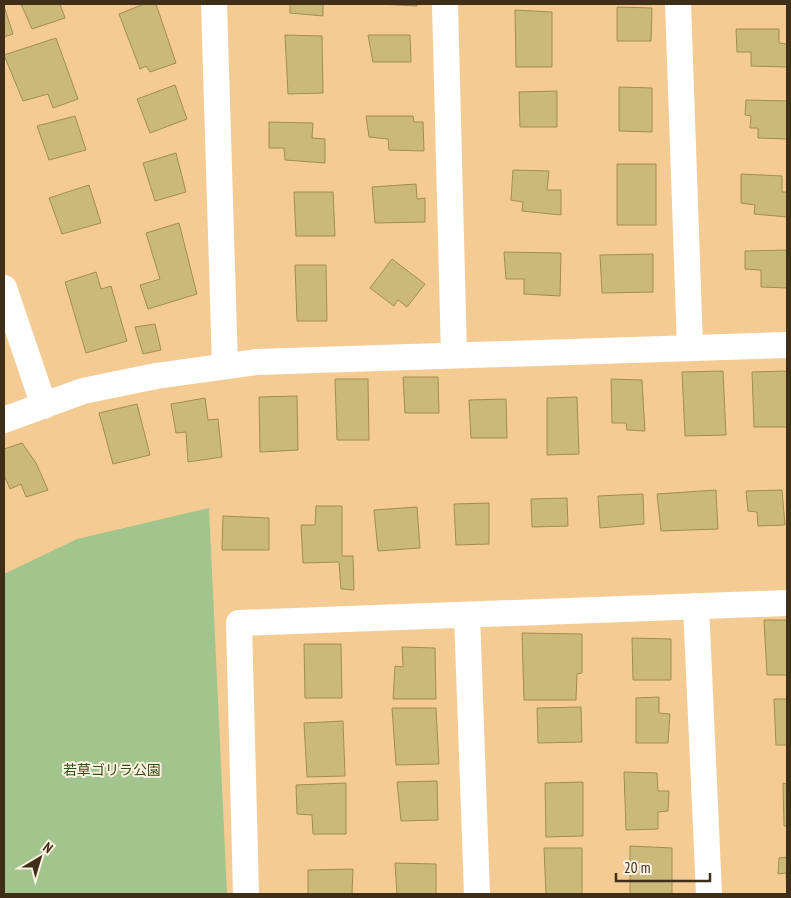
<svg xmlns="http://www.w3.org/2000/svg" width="791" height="898" viewBox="0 0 791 898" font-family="'PT Sans Narrow','Noto Sans JP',sans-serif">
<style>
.green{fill:#a2c48d}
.building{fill:#cbb979;stroke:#a08e50}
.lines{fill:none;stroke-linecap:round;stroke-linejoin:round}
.minor{stroke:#fff;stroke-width:26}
.labels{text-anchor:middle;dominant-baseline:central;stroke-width:4;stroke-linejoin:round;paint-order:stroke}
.park-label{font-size:14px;fill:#2f4f14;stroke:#fef1e1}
</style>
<rect width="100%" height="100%" fill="#f5cb94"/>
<path class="green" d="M 209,508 L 227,894 L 4,894 L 4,574 L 77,539 Z"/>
<path class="building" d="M 21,4 L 60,4 L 65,18 L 32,29 Z
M 144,4 L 156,4 L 176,63 L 150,72 L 146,66 L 140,69 L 119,14 Z
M 290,4 L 323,4 L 323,16 L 290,13 Z
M 378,4 L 417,4 L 417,6 Z
M 617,7 L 652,8 L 651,41 L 617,41 Z
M 5,9 L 13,34 L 4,37 L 4,10 Z
M 515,10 L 552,12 L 552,67 L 516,67 Z
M 736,29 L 779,29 L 779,43 L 787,44 L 787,67 L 751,66 L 751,52 L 737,52 Z
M 285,35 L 322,36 L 323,93 L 288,94 Z
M 368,35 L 410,35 L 411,62 L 373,62 Z
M 56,38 L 78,99 L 53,108 L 48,94 L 23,101 L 4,55 Z
M 175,85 L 187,119 L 150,133 L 137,99 Z
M 619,87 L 652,88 L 652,132 L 619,131 Z
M 557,91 L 557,127 L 520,127 L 519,92 Z
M 746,100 L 787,101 L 787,139 L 758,138 L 758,128 L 750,128 L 751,116 L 745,115 Z
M 75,116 L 86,150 L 49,160 L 37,126 Z
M 366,116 L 413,116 L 414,122 L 423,122 L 424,151 L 389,150 L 388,139 L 369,137 Z
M 269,122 L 313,123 L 312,138 L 325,139 L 325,163 L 285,160 L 284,148 L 269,148 Z
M 176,153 L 186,192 L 155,201 L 143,163 Z
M 617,164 L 656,164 L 656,225 L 617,225 Z
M 513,170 L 549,171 L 547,190 L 561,190 L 561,215 L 522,211 L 523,202 L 511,200 Z
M 741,174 L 782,176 L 782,192 L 787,192 L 787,217 L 754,214 L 755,205 L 741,203 Z
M 416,184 L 417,199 L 425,198 L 425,222 L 375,223 L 372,187 Z
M 89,185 L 101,223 L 62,234 L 49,198 Z
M 294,192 L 333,192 L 335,236 L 296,236 Z
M 179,223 L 197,294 L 148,309 L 140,285 L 160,279 L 146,233 Z
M 787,250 L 787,288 L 761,287 L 761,270 L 745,269 L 745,251 Z
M 504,252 L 561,253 L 560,296 L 524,294 L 524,279 L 506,279 Z
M 653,254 L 653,292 L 602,293 L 600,255 Z
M 392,259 L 425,284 L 407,307 L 398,300 L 394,306 L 370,288 Z
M 295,265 L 326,265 L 327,321 L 297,321 Z
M 96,272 L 101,289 L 111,286 L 127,341 L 86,353 L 65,282 Z
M 155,324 L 161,350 L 143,354 L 135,327 Z
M 723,371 L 726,435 L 685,436 L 682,372 Z
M 787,371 L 787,427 L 754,427 L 752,372 Z
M 403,377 L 438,377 L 439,413 L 405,413 Z
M 335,379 L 368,379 L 369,440 L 337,440 Z
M 611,379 L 642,380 L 645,431 L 627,430 L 626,423 L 612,423 Z
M 297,396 L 298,450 L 260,452 L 259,397 Z
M 577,397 L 579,454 L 547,455 L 547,398 Z
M 205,398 L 208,420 L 218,419 L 222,457 L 188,462 L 186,432 L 176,433 L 171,404 Z
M 506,399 L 507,438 L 471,438 L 469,400 Z
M 137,404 L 150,455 L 113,464 L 99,413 Z
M 22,443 L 36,463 L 48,490 L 26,497 L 21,484 L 10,489 L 4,475 L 4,449 Z
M 716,490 L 718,529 L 661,531 L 657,494 Z
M 782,490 L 785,525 L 758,526 L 757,512 L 748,511 L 746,491 Z
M 643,494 L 644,524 L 600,528 L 598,496 Z
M 567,498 L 568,526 L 532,527 L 531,499 Z
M 489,503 L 489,544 L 456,545 L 454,504 Z
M 316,506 L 342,506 L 342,556 L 353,556 L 354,590 L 341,589 L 339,562 L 303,563 L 301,525 L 315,525 Z
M 417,507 L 420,548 L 378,551 L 374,510 Z
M 223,516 L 269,518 L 269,550 L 222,550 Z
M 764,620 L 787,620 L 787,675 L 767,675 Z
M 522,633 L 582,634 L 582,673 L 577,674 L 576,700 L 524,700 Z
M 632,638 L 671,639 L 671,680 L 633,680 Z
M 304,644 L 341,644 L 342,698 L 305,698 Z
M 402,647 L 435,648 L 436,699 L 393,699 L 395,666 L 403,667 Z
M 659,697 L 659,713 L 670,714 L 668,743 L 636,743 L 636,698 Z
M 774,699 L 787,699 L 787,745 L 776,745 Z
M 581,707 L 582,742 L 538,743 L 537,708 Z
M 392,708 L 436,708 L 439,764 L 396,765 Z
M 343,721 L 345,776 L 307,777 L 304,723 Z
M 624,772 L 657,773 L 658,791 L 669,791 L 668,811 L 658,812 L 658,829 L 626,830 Z
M 437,781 L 438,820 L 401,821 L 397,782 Z
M 583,782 L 583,836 L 546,837 L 545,783 Z
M 346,783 L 346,834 L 313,834 L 312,815 L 297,814 L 296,785 Z
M 783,783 L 787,784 L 787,826 L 784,826 Z
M 630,846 L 672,848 L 672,894 L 630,894 Z
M 544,848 L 582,848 L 582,894 L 546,894 Z
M 787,857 L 787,887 L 786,873 L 778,874 L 779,858 Z
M 395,863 L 436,864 L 436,894 L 397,894 Z
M 353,869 L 352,894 L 308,894 L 308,870 Z"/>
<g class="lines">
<path class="minor" d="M 214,4 L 225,366
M 445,4 L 454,355
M 678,4 L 690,347
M 4,288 L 44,406
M 4,420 L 83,391 L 156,376 L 256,362 L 787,345
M 696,606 L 709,894
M 467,615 L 477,894
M 246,894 L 239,623 L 787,603"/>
</g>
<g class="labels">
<g class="park-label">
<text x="112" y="770">若草ゴリラ公園</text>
</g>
</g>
<rect width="791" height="898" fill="none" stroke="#3f2e18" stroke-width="10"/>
<g transform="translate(40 858) rotate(38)" stroke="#fef1e1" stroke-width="4" paint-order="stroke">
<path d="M0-4L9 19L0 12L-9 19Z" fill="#3f2e18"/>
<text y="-8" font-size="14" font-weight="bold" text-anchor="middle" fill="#3f2e18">N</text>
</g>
<path d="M616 873v8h94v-8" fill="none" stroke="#3f2e18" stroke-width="2.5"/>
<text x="624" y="873" font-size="15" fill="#3f2e18" stroke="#fef1e1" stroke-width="4" paint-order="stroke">20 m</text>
</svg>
